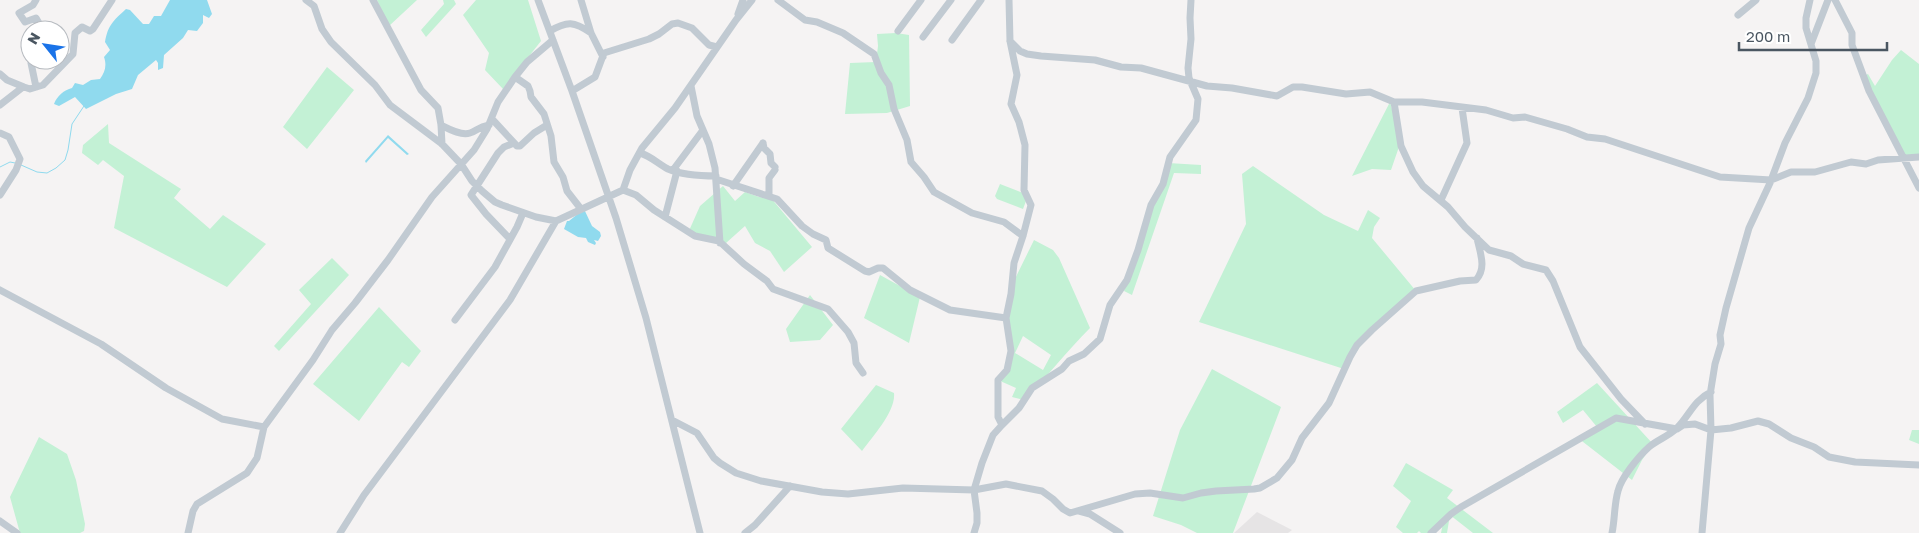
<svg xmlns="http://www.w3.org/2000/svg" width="1919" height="533" viewBox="0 0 1919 533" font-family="'Golos Text',sans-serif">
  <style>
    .education { fill: #e6e4e5 }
    .green { fill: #c3f1d5; fill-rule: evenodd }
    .water { fill: #90daee }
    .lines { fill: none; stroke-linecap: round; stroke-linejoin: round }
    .stream { stroke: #90daee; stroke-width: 1 }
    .minor { stroke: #c1cad2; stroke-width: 7 }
  </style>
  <rect width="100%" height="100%" fill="#f5f3f3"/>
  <path class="education" d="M1257,512l35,18 -4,3h-54z"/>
  <path class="green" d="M377,0h40l-28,26z
    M443,0h11l2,4 -30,33 -5,-7 23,-26z
    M476,0h52l13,41 -38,48 -18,-19 4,-17 -26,-38z
    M896,33l13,2 1,71 -23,7 -42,1 5,-51 26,-1 2,-16 -1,-12z
    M1901,50l18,14v93l-16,1 -40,-82 5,-2 7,12 17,-26z
    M327,67l27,23 -47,59 -24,-22z
    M1390,102l11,39 -10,29 -19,-1 -20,7z
    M108,124l1,19 72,46 -7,9 36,31 13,-14 43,29 -39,43 -113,-59 10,-52 -21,-16 -5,5 -16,-12 1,-8z
    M1168,163l33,2v9l-27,-1 -42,122 -8,-4 3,-11z
    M1253,166l71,49 34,16 10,-21 12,8 -6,9 -2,11 44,53 -44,39 -28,39 -145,-47 47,-98 -4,-50z
    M1000,184l23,9 3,8 -3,8 -26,-10 -2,-3z
    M723,186l12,15 10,-9 14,5 12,1 41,49 -28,25 -14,-21 -15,-8 -10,-17 -19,17 -38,-10 12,-27z
    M1034,240l19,10 6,8 31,70c-23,23 -43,49 -66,72l-12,-3 4,-9 -18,-8 9,-10 4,-19 -5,-31 6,-35zM1023,336l28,19 -8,15 -28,-17z
    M332,258l17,17 -70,76 -5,-5 37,-42 -12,-14z
    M880,275l40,22 -11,46 -45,-25z
    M810,295l23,30 -13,15 -30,2 -4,-13z
    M379,307l42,44 -12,16 -7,-5 -43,59 -46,-37z
    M1212,369l69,38 -48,126h-36l-16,-8 -28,-9 27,-86z
    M1597,383l56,61 -11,16 -10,20 -54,-42 19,-11 -14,-17 -20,13 -6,-11z
    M876,385l18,8c2,18 -21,43 -32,58l-21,-22z
    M1912,430h7v14l-10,-4z
    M39,437l28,17 9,26 9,44 -1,7 -4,2h-60l-10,-36z
    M1406,463l47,27 -6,8 46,35h-20l-23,-18 -3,18h-6l2,-10 -12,10h-10l-2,-2 -2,2h-14l-7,-6 15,-26 -18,-15z"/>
  <path class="water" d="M170,0h37l5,14 -3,4 -6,-3v8l-6,8 -9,-1 -5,8 -19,17 -1,13 -5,2v-7l-2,-3 -18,15 -6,14 -16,5 -30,15 -11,-12 -16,9 -5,-2c3,-8 10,-14 18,-16l3,-5 8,2 8,-5 9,-1c5,-7 7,-13 4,-22l6,-7 -5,-8c3,-17 8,-21 21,-33l4,1 13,14h6l5,-8h7z
    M388,135l21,19 -2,1 -19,-17 -22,25 -1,-2z
    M584,209l8,17 8,6 1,4 -3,5 -4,-1 2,3 -1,2 -7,-3 -2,-4 -8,-1 -14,-8 3,-8h2z"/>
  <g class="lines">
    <path class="stream" d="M21,165l16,7 10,1 9,-5 9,-8 3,-10 4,-26 12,-18
      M0,167l10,-5 5,1"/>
    <path class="minor" d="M36,0l-3,5 -14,8 6,9 11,-4 7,12
      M306,0l8,6 8,23 9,13 44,43 15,20 52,39 19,20 11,17 10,10 13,11 7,3 34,12 20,4
      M373,0l48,90 17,18 3,17 1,19
      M538,0l34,91 44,127 30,100 54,215
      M581,0l10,33 12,24
      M778,0l27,20 12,2 26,11 31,21 7,19 8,12 5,24 13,31 4,22 13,15 10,15 38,21 32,9 19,14
      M1835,0l17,33v12l17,46 50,97
      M738,14l5,-14
      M1738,15l18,-15
      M550,31c17,-10 24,-10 41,2
      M898,31l23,-31
      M923,37l28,-37
      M952,40l29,-40
      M1010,41l10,10 7,3 14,2 54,4 26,7 20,1 66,18 25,2 45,8 16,-9h9l44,7 24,-2 24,10h28l64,8 27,8 12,-1 42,12 20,8 18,2 115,38 51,3 20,-8h24l36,-10 15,2 12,-4 41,-3
      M1811,44l17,-44
      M34,60l-3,3 5,24
      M0,74l7,6 17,7 6,2 13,-4 30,-31 2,-21 7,-6 8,4 3,-2 19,-29
      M515,77l13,9 2,5 1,6 13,17 7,22 3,26 9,15 4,14 14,18
      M691,86l6,30 12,28 6,24 5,75
      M572,91l23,-14 9,-24 45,-14 10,-5 13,-10 6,-1 14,5 17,17 8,2
      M1394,102l7,44 12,26 10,14 25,21 17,20 24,23 22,6 12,8 23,6 7,11 27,66 41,52 24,25
      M0,105l23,-18
      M492,119l25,27h3l14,-13 13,-8
      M441,125c8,4 20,11 29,8 7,-2 8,-6 19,-8
      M0,133l9,4 11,22 -4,11 -16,25
      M763,143l1,5 6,6 1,9 4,4
      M640,153c11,3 18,11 28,16 14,6 33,7 48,7
      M673,170l30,-40
      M716,179l61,20 25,27 11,8 13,6 2,8 37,23 4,1 9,-4h5l27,22 40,20 56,8
      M733,186l30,-43
      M623,190l13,5 18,15 41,26 24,5 25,23 23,17 6,8 55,20 20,23 6,11 2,20 7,10
      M769,196v-18l6,-8
      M1441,200l26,-57 -5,-35
      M665,217l12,-46
      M510,239l-24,-25 -15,-19 27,-42 6,-6 10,-4
      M0,290l101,54 65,44 56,31 42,8
      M455,320l40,-53 22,-40 6,-14
      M672,420l25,13 17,25 6,5 16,10 25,8 61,11 26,2 55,-6 71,2 32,-6 36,7 11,8 10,10 7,4 65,-19 15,-1 33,5 18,-5 15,-2 38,-2 6,-1 17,-10 15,-18 10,-22 27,-35 21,-46 7,-12 15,-15 44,-39 44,-10 16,-1c11,-12 4,-27 1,-42
      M1002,425l17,-17 13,-20 30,-19 7,-8 15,-7 16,-15 10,-34 17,-25 11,-30 13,-45 12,-21 7,-27 26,-37 2,-21 -9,-21 -1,-10 3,-29 -1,-21 1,-18
      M1079,511l11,3 30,19
      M0,521l17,12
      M188,533l5,-22 4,-7 50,-31 10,-15 7,-31 49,-67 19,-30 23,-27 33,-43 44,-63 42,-47 13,-21 11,-27 17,-25 12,-15 26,-22
      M340,533l24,-38 146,-195 46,-79 67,-31 7,-20 12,-22 33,-40 61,-88 16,-20
      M745,533l10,-8 35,-39
      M974,533l3,-10v-10l-3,-23 8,-27 11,-28 9,-10 -4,-8v-37l9,-10 4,-19 -5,-33 5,-24 3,-31 9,-27 8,-31 -7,-15 1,-45 -6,-23 -8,-18 6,-29 -7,-34 -1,-41
      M1431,533l20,-19 10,-7 155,-89 61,11 6,-4 12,-1 16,6 20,-2 27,-7 11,3 22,14 23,9 15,10 26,5 64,3
      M1612,533c3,-14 2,-28 6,-42 3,-13 20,-34 31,-44 8,-7 20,-11 28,-19 13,-13 16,-27 34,-36
      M1702,533l9,-103 -1,-35 5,-31 6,-20 -1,-9 6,-27 23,-80 21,-45 15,-40 23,-45 8,-25v-12l-10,-33v-10l4,-18"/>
  </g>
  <g transform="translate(45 45) rotate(300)"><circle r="24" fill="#ffffff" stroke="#b7bbc0"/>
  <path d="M0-4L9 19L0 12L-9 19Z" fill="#1a73e8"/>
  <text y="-8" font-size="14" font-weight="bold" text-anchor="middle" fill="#4a5661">N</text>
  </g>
  <path d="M1739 42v8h148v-8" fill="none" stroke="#4a5661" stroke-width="2.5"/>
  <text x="1746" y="42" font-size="15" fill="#4a5661" stroke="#ffffff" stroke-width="4" paint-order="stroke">200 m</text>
</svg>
